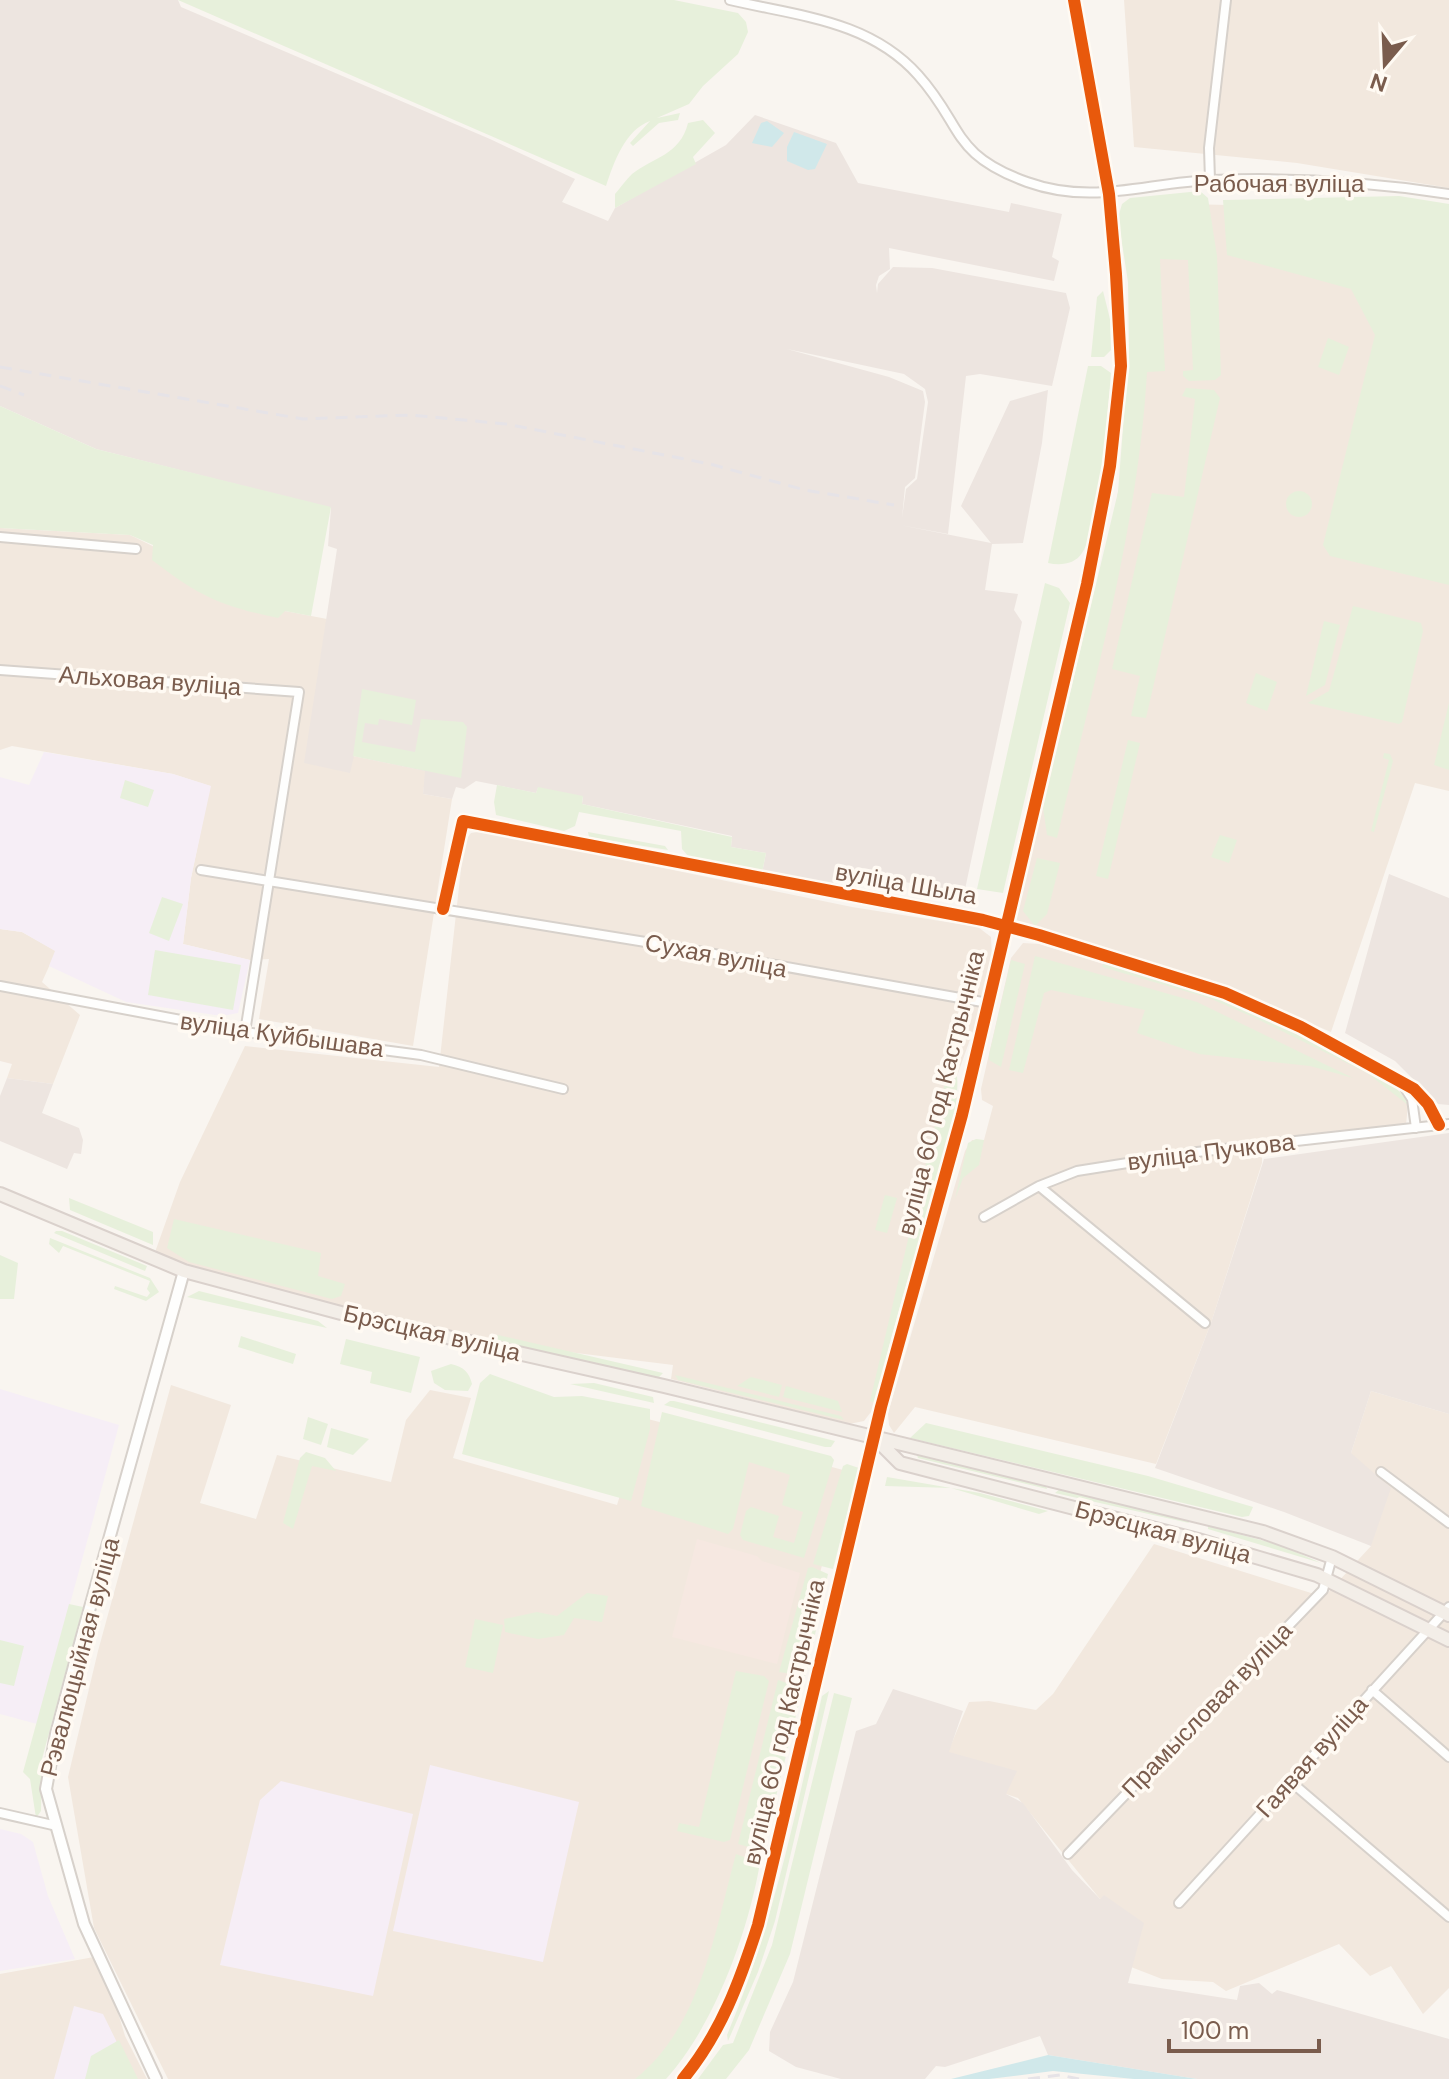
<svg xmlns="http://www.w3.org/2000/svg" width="1449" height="2079" viewBox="0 0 1449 2079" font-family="'DM Sans',sans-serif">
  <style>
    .residential { fill: #f2e8de }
    .commercial { fill: #f6e8e1 }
    .industrial { fill: #ede5e0; fill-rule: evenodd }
    .education { fill: #f6eef6 }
    .green { fill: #e7f0db }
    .water { fill: #d0e8ea }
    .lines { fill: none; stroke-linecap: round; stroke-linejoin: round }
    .minor-casing { stroke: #d7d1cb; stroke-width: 12 }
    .tertiary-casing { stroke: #d7d1cb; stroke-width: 14 }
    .primary-casing { stroke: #dad1cc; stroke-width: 16 }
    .minor { stroke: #fefefd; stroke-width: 8 }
    .tertiary { stroke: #fefefd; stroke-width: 10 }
    .primary { stroke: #f3eee8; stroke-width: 12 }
    .rail { stroke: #e6e3e7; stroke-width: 3; stroke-dasharray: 12 8; stroke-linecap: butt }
    .cycleway-casing { stroke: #fffaf3; stroke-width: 17 }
    .cycleway { stroke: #e8590c; stroke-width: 12 }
    .labels { text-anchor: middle; stroke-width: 7; stroke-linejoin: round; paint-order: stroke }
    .street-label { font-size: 24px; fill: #7a5c4d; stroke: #fffaf3 }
  </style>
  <rect width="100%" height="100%" fill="#f9f5f0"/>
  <path class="residential" d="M1124,0h325v188l-152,-25 -163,-16z
    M1185,204l264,6v581l-34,-8 -84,249 -104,-44 -219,-63 97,-359 32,-183 -1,-173z
    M0,528l130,7 155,76 42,8 -10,66 36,71 73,15 -3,23 29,5 -39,247 -154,-27 10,-60 -19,1 -67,-16 8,-66 19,-92 -37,-12 -161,-28 -12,4z
    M484,831l368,76 126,20 13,10 1,20 -14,60 -21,59 -1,27 -40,151 -23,71 -19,83 -10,13 -15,3 -178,-45 2,-14 -194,-24 -291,-73 -34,-13 26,-73 65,-136 194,21 25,-225 7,-9z
    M0,929l22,3 34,19 -14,31 38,33 -27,69 -46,-6 5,-14 -12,-3z
    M1023,943l16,1 64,20 29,4 90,29 150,75 27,20 9,13 -2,20 -6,2 -138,11v25l-51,160 -55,141 -241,-57 -21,26 -5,-8 -1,-12 77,-262 7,-11h12l9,-34 -11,-6 -1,-11 30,-131z
    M171,1385l60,20 -31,98 56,16 21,-64 114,27 15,-62 24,-30 41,8 -18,60 164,47 27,-87 203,53 -128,483 -55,125h-496l-74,-151 -26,-151 30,-126z
    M1371,1391l78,23v574l-26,26 -32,-48 -21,10 -31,-32 -113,47 -13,-9 -51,-3 -31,-12 3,-16 -24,-50 -5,-5 -5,3 -82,-101 -12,-4 -58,-42 21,-50 20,-1 47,9 17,-16 101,-150 170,53 47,-51 -20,-93z
    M94,1957l20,42 11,37 22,43h-147v-105z"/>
  <path class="commercial" d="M697,1539l60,17 5,5 38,12 -23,91 -105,-27z"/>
  <path class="industrial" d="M0,0h178l3,7 309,132 85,40 -13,23 46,19 7,-13 111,-63 29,-30 81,28 22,40 151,29 2,-9 51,11 -10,43 7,4 -5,20 -165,-33 1,21 -11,7 -3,9 1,8 1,-9 15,-17 39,1 134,25 4,15 -18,78 -72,-12 -14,2 -18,158 -48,-9 91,18 -30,-37 49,-105 38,-11 -6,53 -19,100 -31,1 -7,46 33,4 -4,16 8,12 -58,272 -118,-24 -5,20 -79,-17 4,-20 -35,-6 1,-11 -150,-32 1,-7 -45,-9 -2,5 -60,-12 -12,8 -8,-2 -4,12 -29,-5 2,-23 -71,-15 -4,17 -46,-10 33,-214 -9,-3 3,-38 -235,-59 -96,-43zM787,349l117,25 21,15 3,13 -11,77 -11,10 -4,29 3,-31 10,-9 10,-76 -2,-11 -34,-14z
    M1389,874l60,24v207l-11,-1 -43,-43 -50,-28z
    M7,1078l46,6 -11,29 37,15 4,12 -2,14 -7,-1 -7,16 -67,-28v-45z
    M1449,1133v281l-78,-23 -20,62 40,35 -20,58 -87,-34 -129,-44 56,-145 53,-164z
    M893,1689l70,22 -14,41 68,19 -11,23 17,9 49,67 28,29 4,-4 40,28 -16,60 109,17 3,-14 19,-3 13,11 5,-4 172,49v40h-252l-149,-24 -8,-19 -95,31 -9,-1 -11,13h-84l-45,-12 -27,-16 1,-19 23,-50 63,-251 20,-7z"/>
  <path class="education" d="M44,752l129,22 38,12 -20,92 -8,66 67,16 -12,53 -16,3 -96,-14 -77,-36 6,-15 -33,-19 -22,-3v-152l29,8z
    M0,1389l119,36 -82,299 -37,-10z
    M430,1765l149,37 -36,160 -150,-31z
    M281,1781l132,33 -40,182 -153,-31 40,-165z
    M0,1829l21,5 12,8 15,54 27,63 -75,12z
    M74,2006l29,8 32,65h-81z"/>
  <path class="green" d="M178,0h496l64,13 8,9 2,10 -10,22 -35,32 -14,18 -32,14 23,-5 -2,7 -19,3 -26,23 -3,-3 20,-22c-25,9 -36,41 -44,65z
    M703,120l12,13 -22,24 3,7 -81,44v-14c5,-6 11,-14 17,-20 22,-17 48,-19 56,-51z
    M1200,191l8,7 9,58 4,119 -6,5 -26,1 -6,-5v-5l10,-1 -5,-110 -28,-1 5,112 -18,1c-9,158 -54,312 -90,466l-10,-3 -4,-28 75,-315 11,-142 -1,-68 -10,-64 4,-14 8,-6z
    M1399,196l50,8v381l-119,-29 -7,-11 52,-210 -24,-46 -124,-34 -4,-55z
    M1103,291l7,28 1,31 -7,7h-13l6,-60z
    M1328,338l21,9 -10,28 -21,-8z
    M1088,366h13l10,7c-3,35 -11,155 -29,180 -7,11 -21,13 -34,10z
    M1186,388l28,2 6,8 -74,320 -15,-2 9,-40 -28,-7 40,-176 32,4 11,-98 -13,-3z
    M0,406l96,43 235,58 -20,109 -26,-5 -7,7c-58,-12 -79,-22 -126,-58l1,-15 -23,-10 -130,-7z
    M1286 504a13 13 0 1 1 26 0a13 13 0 1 1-26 0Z
    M1045,583l14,5 11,15 -67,290 -26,-4z
    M1353,606l68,17 2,8 -21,91 -3,2 -91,-21 21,-12z
    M1324,621l16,4 -15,60 -19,11z
    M1256,673l21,9 -10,29 -21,-8z
    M362,689l54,11 -4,25 -33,-6 -1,6 -13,-2 -3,19 53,10 6,-33 42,3 4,5 -6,51 -108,-22z
    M1449,703v67l-15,-5z
    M1128,740l12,3 -32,136 -12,-3z
    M1384,753l6,1 3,7 -19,71 -3,-1 18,-71 -6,-2z
    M125,780l29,10 -6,17 -28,-9z
    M497,785l39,8 2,-6 45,9 -1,8 150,33 -1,10 35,6 -4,20 -73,-16 -7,-8 -1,-18 -102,-19 -4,14 -11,5 -68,-16 -2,-13z
    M588,832l77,14 3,4 -79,-13z
    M1220,835l17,5 -8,23 -18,-6z
    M1037,858l23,5 -13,51 -12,12 -12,-15z
    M162,897l21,7 -14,37 -20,-8z
    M155,950l86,15 -8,45 -85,-15z
    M1035,956l162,46 156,76 -43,-12 -111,-12 -62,-21 8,-23 -94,-20 -7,3 -21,80 -14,-3z
    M1011,960l14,4 -24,103 -12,-7v-5z
    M1103,964c85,8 161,53 235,92 23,12 60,23 70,49l-41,-32 -112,-55 -46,-20 -107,-31z
    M947,1074l10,2c3,33 -11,65 -19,96 -21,77 -45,153 -63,231l-5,-2z
    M976,1139l8,1 -5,25 -16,13 -8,21 13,-56z
    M885,1195l12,3 -10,35 -12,-3z
    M69,1198l84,34v13l-83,-35z
    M174,1219l147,34 -3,23 27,8 -4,12 -9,3 -143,-37 -22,-14z
    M56,1231h6l85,35 -2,5 -91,-38z
    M50,1238l100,40 9,14 -13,9 -32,-12 1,-3 32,11 3,-4 -3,-4 3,-8 -87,-35 -4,7 -10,-9z
    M0,1255l18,8 -4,36h-14z
    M199,1291l119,30 9,7 -140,-31z
    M498,1335l165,38 -5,5 -169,-38z
    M241,1336l55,18 -3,10 -55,-17z
    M346,1339l74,18 -9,36 -41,-10 2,-11 -32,-8z
    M451,1364c13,3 18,8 21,20l-4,7 -23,-1 -11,-7 -3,-12z
    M490,1374l64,23 28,-1 68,13v20l-19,72 -169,-47 18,-71z
    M675,1375l166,41 3,4 -166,-40z
    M751,1377l31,8 -3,12 -42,-11z
    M594,1383l59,14 1,6 -84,-19z
    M786,1386l52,15 4,11 -59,-15z
    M670,1401h4l161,40 -4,6h-6l-161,-42z
    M662,1412l169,44 3,4 -30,98 -61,-18 -3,-5 6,-24 5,-4 28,9 -6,21 21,6 9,-31 -21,-7 8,-30 -41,-13 -16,67 -5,5 -87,-28z
    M308,1417l20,7 -7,21 -18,-6z
    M926,1423l222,53 105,31 -4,9 -7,1 -332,-79z
    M331,1428l38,11 -16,16 -26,-8z
    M306,1452l19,6 11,13 -24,-5 -19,63 -10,-6 17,-65z
    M916,1453l130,33 1,3 -129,-31z
    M847,1464l12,4 -26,101 -20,-5 30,-98z
    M887,1477l93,16 68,18 -9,3 -88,-26 -66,-2z
    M1060,1489l128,32 1,2 -134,-30z
    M1208,1526l72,19 41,18 -113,-34z
    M812,1567l16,7 -21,98 -2,4 -26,-4 29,-104z
    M587,1593l21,3 -6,26 -28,-4 -10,17 -26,4 -33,-7 -1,-13 33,-7 20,4z
    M69,1604l14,3 -41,152 -1,52 -5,7 -6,-39 -7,-7z
    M475,1619l28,6 -10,48 -28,-6z
    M0,1640l24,6 -10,40 -14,-3z
    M736,1671l28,5 5,5 -39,159 -6,2 -47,-11 2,-8 20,4z
    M778,1680l20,7 3,8 -37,150 -5,5 -21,-6z
    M829,1691l-54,230 -17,51 -30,69 -1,-6c46,-109 69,-224 95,-339z
    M834,1693l18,5 -62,256 -41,96 -23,29h-28l25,-34 10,-2 39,-98z
    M736,1854l24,9c-12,70 -46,163 -94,216h-31c66,-52 80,-149 101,-225z
    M119,2040l19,39h-53l6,-23z"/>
  <path class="water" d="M767,121l17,12 -12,14 -20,-4 9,-20z
    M794,132l33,12 -12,25 -7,1 -21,-9v-14z
    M1048,2055l149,24h-63l-81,-8 -64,8h-38z"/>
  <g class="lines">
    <g class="minor-casing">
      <path id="minor" d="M730,0c67,16 139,20 188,75 46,51 32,79 109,107 67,24 120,0 186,-2 78,-3 159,2 236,14
        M1210,180l-1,-32 17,-148
        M0,537l136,12
        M0,670l299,22 -54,340
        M201,870l463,75 324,58
        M443,909l20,-88 520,99 56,15 186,58 76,34 113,62 14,15 11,21
        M0,986l245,46 176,23 142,34
        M1403,1085l9,14 4,29
        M1039,1186l166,137
        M984,1217l55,-31 38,-15 120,-19 252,-28
        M1381,1472l68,51
        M1372,1690l77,67
        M1290,1781l159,136
        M0,1813l57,13
        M1068,1854l255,-264 9,-33
        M1179,1903l270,-296"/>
    </g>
    <g class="tertiary-casing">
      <path id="tertiary" d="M156,2079l-72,-155 -38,-135 10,-55 26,-98 102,-365
        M683,2079c38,-46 57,-98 75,-154l123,-518 81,-292 125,-531 23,-118 11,-100 -5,-92 -7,-80 -35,-194"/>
    </g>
    <g class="primary-casing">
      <path id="primary" d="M0,1194l184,77 157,42 323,73 599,146 69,25 117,58
        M875,1438l25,25 298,77 119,35 132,65"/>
    </g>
    <use href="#minor" class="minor"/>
    <use href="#tertiary" class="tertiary"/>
    <use href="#primary" class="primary"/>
    <path class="rail" d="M0,367l303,52 108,-4 95,9 204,40 95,26 89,15
      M0,386l24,9
      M1028,2079l32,-4 19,4"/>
    <g class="cycleway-casing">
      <path id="cycleway" d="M443,909l20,-88 520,99 56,15 186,58 76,34 113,62 14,15 11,21
        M683,2079c38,-46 57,-98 75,-154l123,-518 81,-292 125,-531 23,-118 11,-100 -5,-92 -7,-80 -35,-194"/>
    </g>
    <use href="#cycleway" class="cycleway"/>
  </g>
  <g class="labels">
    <g class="street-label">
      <text x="1279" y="192">Рабочая вуліца</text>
      <text transform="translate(150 681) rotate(4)" y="8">Альховая вуліца</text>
      <text transform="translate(906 884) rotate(10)" y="8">вуліца Шыла</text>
      <text transform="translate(716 956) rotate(11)" y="8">Сухая вуліца</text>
      <text transform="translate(282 1035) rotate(8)" y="8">вуліца Куйбышава</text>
      <text transform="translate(941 1093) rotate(-76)" y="8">вуліца 60 год Кастрычніка</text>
      <text transform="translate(1211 1152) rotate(-7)" y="8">вуліца Пучкова</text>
      <text transform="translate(432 1333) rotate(13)" y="8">Брэсцкая вуліца</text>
      <text transform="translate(1163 1532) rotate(15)" y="8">Брэсцкая вуліца</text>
      <text transform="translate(80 1657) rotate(-75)" y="8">Рэвалюцыйная вуліца</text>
      <text transform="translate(1207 1710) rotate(-46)" y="8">Прамысловая вуліца</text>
      <text transform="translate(784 1722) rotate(-77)" y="8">вуліца 60 год Кастрычніка</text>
      <text transform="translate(1312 1757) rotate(-48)" y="8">Гаявая вуліца</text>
    </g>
  </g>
  <g transform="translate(1385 64) rotate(199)" stroke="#fffaf3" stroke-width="6" paint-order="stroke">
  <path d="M0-6L14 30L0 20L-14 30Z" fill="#7a5c4d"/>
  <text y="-12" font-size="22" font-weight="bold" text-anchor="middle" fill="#7a5c4d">N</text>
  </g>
  <path d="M1169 2039v12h150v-12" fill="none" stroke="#7a5c4d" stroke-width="4"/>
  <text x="1181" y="2039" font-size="24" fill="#7a5c4d" stroke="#fffaf3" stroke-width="6" paint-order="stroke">100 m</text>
</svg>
